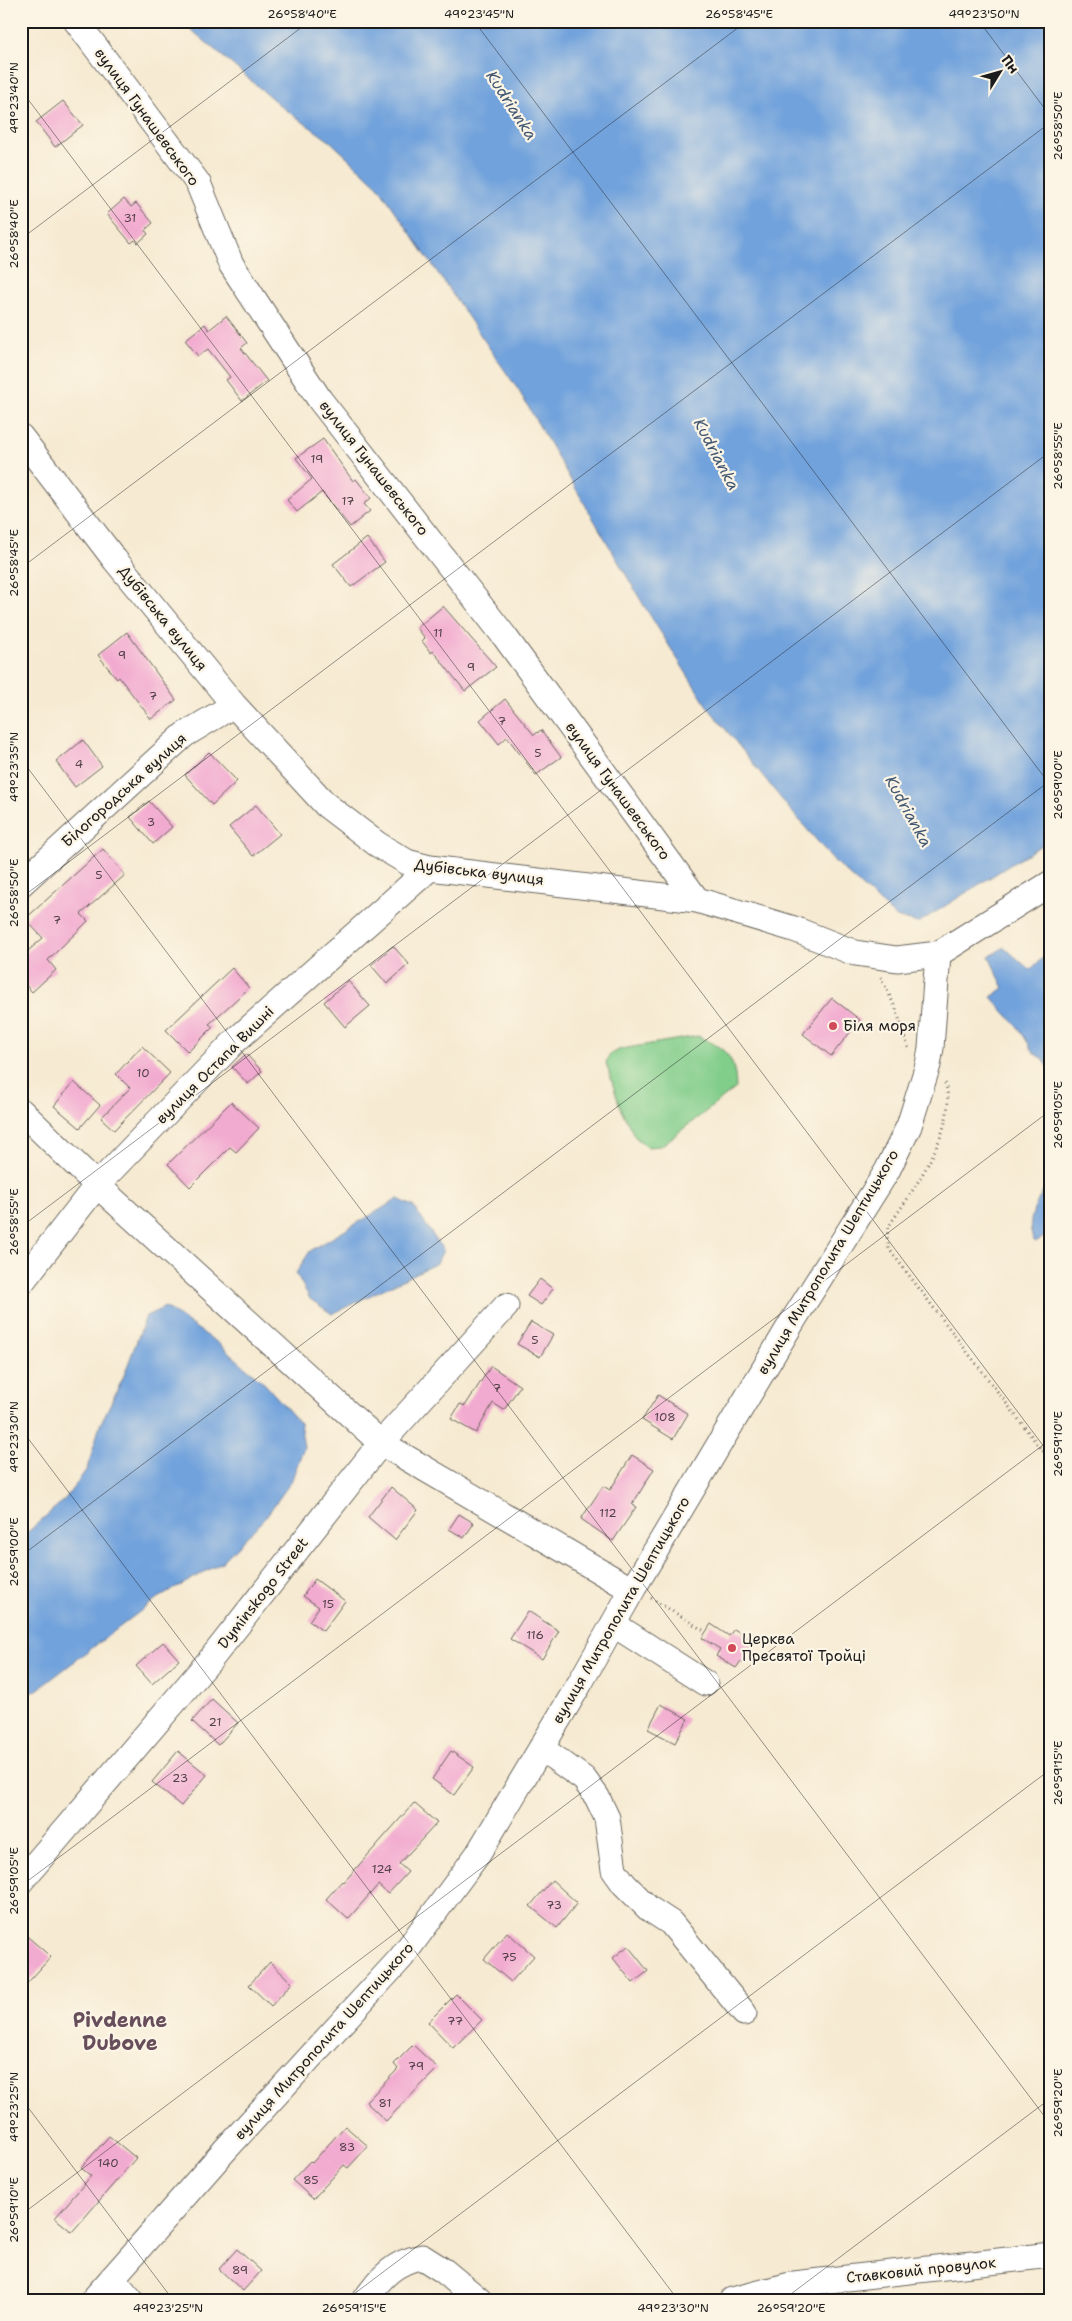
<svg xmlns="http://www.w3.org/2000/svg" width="1072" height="2321" viewBox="0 0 1072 2321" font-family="'Shantell Sans',sans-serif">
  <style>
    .green { fill: #81cd8a; stroke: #4e7453 }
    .water { fill: #71a2dc; stroke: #465f7c }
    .building { fill: #f2abd0 }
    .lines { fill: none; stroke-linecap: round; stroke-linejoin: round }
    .minor-casing { stroke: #68645c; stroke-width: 27 }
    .path { stroke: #68645c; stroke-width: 3; stroke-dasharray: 1 4; stroke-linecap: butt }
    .minor { stroke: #fff; stroke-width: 25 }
    .ticks { fill: none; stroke: #1c1c1c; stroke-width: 1; stroke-opacity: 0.45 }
    .poi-dot { fill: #d1495b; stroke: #fcf5e5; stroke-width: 2 }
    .labels { text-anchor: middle; stroke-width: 4.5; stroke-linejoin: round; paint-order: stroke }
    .number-label { font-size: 12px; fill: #524049 }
    .street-label { font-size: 15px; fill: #1c1c1c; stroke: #fcf5e5 }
    .poi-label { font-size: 15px; fill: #1c1c1c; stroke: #fcf5e5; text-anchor: start }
    .water-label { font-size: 16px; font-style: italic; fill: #425872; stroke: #fcf5e5 }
    .district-label { font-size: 20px; font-weight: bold; fill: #674e5b; stroke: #fcf5e5 }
    .neatline { fill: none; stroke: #1c1c1c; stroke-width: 2 }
    .ticks-label { font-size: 12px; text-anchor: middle; fill: #1c1c1c }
  </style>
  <rect width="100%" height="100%" fill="#fcf5e5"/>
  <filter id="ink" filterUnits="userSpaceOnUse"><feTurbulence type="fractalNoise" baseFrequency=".02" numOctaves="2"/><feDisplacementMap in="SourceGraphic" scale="10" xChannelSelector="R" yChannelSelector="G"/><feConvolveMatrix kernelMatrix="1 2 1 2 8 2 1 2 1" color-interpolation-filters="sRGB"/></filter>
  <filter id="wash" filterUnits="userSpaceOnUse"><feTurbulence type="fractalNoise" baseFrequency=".0096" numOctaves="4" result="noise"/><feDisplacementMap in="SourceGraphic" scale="20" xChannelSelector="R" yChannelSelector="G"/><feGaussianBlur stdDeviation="1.12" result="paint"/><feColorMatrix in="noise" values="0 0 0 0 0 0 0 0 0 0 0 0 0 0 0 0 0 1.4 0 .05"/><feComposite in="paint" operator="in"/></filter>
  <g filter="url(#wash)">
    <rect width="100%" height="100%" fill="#f6ead2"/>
    <path class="green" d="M698,1036c28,13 37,19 38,52l-75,58 -14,1 -12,-10 -14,-27 -15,-47 3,-8 12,-6z"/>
    <path class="water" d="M181,21h870v818l-133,84 -22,-6 -59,-53 -50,-58 -80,-100 -64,-102 -124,-213 -141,-205 -47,-44 -49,-35z
      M1004,947l26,23 15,-14 6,8v107l-8,-12 -8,-5 -17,-27 -27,-30 13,-9 -15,-31z
      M1051,1174v59l-16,9c-14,-22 8,-47 16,-68z
      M398,1199l15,7 30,44 -6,13 -105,51 -22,-15 -14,-26 14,-22z
      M165,1307l53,36 46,40 36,40 4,24 -13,35 -27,37 -42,43 -67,38 -118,90 -16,4v-156l44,-39 22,-30 13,-44 23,-47 23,-62z"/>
    <g id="blocks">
      <path class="building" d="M63,101l20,24 -28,22 -19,-25z
        M124,199l7,8 5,-4 17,20 -8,7 3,4 -10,9 -3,-3 -4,3 -24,-29z
        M226,316l21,27 -6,5 26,33 -25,20 -16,-21 4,-3 -22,-28 -10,7 -13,-16 20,-16 4,6z
        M323,439l30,42 3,-2 15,19 -7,6 6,7 -20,16 -28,-35 -25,20 -10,-12 25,-21 -16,-21z
        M367,538l18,24 -34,25 -18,-23z
        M443,606l53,61 -31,24 -32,-40 -2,2 -9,-12 3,-3 -8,-10z
        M127,632l49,68 -25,19 -32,-42 -2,2 -19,-24z
        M505,699l29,36 7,-5 20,27 -25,18 -29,-38 -8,7 -19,-24z
        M83,740l19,26 -27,21 -19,-25z
        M209,752l28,29 -25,24 -27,-30z
        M149,801l23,26 -19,17 -23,-27z
        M256,805l24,29 -27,22 -24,-29z
        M103,849l22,26 -44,39 7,7 -40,39 8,10 -24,22 -11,-12v-23l22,-19 -18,-19z
        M393,946l16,18 -22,20 -16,-19z
        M232,968l17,20 -40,36 4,3 -25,25 -22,-22z
        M348,981l22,25 -25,21 -21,-25z
        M832,998l28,22 -29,36 -28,-22z
        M142,1046l28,27 -56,57 -13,-12 29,-30 -14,-14z
        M246,1054l16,17 -14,13 -16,-17z
        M74,1082l26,23 -20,23 -26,-22z
        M231,1102l28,26 -23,24 -6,-5 -40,40 -22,-23z
        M540,1279l13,10 -12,16 -14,-9z
        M531,1322l22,13 -13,22 -23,-13z
        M491,1366l29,20 -16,24 -11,-7 -17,30 -25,-14 9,-15 5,2z
        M658,1395l30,19 -15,25 -31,-19z
        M632,1455l22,14 -22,36 4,2 -23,34 -32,-22 22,-33 7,4z
        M391,1487l27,23 -23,30 -27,-23z
        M459,1514l15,9 -10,15 -15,-9z
        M315,1579l30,22 -22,30 -14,-10 10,-14 -16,-11z
        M528,1611l31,20 -17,28 -32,-20z
        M711,1624l18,12 5,-7 19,12 -5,8 4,3 -8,12 -3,-3 -5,7 -20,-12 4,-7 -18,-11z
        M163,1642l16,18 -27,24 -16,-18z
        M212,1699l26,24 -20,22 -26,-24z
        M661,1704l27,15 -13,24 -27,-14z
        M178,1751l29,24 -26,31 -29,-24z
        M451,1751l23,16 -20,28 -22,-16z
        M414,1803l23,20 -38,41 9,8 -20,22 -10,-9 -30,34 -22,-20 16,-18 2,1z
        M552,1880l25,23 -20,25 -27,-22z
        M21,1931l30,26 -30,33z
        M507,1932l27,24 -23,26 -27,-23z
        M628,1946l20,25 -15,12 -20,-25z
        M270,1962l22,21 -21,23 -22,-21z
        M456,1994l26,26 -29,28 -25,-26z
        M413,2045l25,23 -52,53 -20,-19 32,-33 -4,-5z
        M345,2126l23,20 -20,22 -4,-3 -31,34 -21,-19 18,-19 2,2z
        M109,2136l27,22 -64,74 -17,-14 36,-42 -10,-8z
        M237,2249l24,22 -18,20 -24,-22z"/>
    </g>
  </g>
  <g filter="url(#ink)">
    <use href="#blocks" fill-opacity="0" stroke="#68645c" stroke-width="1"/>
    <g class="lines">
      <g class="minor-casing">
        <path id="minor" d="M76,21l122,162 33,81 89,136 185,237 192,263
          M21,437l94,123 119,145 92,100 51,39 30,18 23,6 267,32 97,29 61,24 42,6 41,-5 113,-71
          M21,884l163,-149 50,-30
          M21,1111l76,74 284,258 251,147
          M21,1283l76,-98 138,-144 195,-173
          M613,1624l92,59
          M541,1748l43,31 13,18 10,21 7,52 10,14 24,24 23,15 73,90
          M21,1881l190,-222 170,-216 125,-137
          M112,2278l19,22
          M93,2300l132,-150 176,-192 77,-104 102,-171 54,-96 160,-268 93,-148 22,-45 19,-61 3,-17 7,-94
          M365,2300c15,-22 30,-39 57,-43l22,14 35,29
          M732,2300l62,-16 257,-29"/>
      </g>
      <path class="path" d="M881,977l15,32 13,41
        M945,1083c15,44 -33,108 -56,143l-2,10 2,13 162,213
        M651,1598l55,34"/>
      <use href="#minor" class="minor"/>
    </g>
  </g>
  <path class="ticks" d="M474,21l577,765M979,21l72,96M21,90l1030,1366M21,239l289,-218M21,568l726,-547M21,759l1030,1366M21,898l1030,-776M21,1227l1030,-776M21,1429l657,871M21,1556l1030,-776M21,1886l1030,-776M21,2098l152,202M21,2215l1030,-776M346,2300l705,-531M783,2300l268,-202"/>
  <g class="poi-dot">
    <circle cx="833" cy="1026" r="5"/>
    <circle cx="732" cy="1648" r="5"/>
  </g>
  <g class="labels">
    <g class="number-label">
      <text x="130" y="222">31</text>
      <text x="317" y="463">19</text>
      <text x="348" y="505">17</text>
      <text x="438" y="637">11</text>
      <text x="122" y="659">9</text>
      <text x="471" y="671">9</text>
      <text x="153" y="700">7</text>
      <text x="502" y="725">7</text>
      <text x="538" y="757">5</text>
      <text x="79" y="768">4</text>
      <text x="151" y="826">3</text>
      <text x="99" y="879">5</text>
      <text x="57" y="924">7</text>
      <text x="143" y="1077">10</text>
      <text x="535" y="1344">5</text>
      <text x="497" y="1392">7</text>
      <text x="665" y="1421">108</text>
      <text x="608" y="1517">112</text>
      <text x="328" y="1608">15</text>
      <text x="535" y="1639">116</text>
      <text x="215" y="1726">21</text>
      <text x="180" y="1782">23</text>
      <text x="382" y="1873">124</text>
      <text x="554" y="1909">73</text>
      <text x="509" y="1961">75</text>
      <text x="455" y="2025">77</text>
      <text x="416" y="2070">79</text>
      <text x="385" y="2107">81</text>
      <text x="347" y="2151">83</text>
      <text x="108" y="2167">140</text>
      <text x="311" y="2184">85</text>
      <text x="240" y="2274">89</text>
    </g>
    <g class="street-label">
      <text transform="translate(147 117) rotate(54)" y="5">вулиця Гунашевського</text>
      <text transform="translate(374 468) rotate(52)" y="5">вулиця Гунашевського</text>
      <text transform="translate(163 618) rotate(51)" y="5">Дубівська вулиця</text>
      <text transform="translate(124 790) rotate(-42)" y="5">Білогородська вулиця</text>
      <text transform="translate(618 791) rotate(54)" y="5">вулиця Гунашевського</text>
      <text transform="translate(479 872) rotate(7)" y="5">Дубівська вулиця</text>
      <text transform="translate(215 1065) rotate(-45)" y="5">вулиця Остапа Вишні</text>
      <text transform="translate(828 1262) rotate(-59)" y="5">вулиця Митрополита Шептицького</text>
      <text transform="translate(263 1593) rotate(-52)" y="5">Dyminskogo Street</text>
      <text transform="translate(621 1610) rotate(-60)" y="5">вулиця Митрополита Шептицького</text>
      <text transform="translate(324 2041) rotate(-48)" y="5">вулиця Митрополита Шептицького</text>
      <text transform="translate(921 2270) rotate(-6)" y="5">Ставковий провулок</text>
    </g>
    <g class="poi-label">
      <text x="843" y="1031">Біля моря</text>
      <text x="742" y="1644">Церква<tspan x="742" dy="17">Пресвятої Тройці</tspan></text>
    </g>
    <g class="water-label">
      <text transform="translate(512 105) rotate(57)" y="6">Kudrianka</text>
      <text transform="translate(717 454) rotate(62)" y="6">Kudrianka</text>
      <text transform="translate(909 811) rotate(61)" y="6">Kudrianka</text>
    </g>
    <g class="district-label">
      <text x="120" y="2027">Pivdenne<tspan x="120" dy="23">Dubove</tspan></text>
    </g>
  </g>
  <rect width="1072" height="2321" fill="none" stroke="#fcf5e5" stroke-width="55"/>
  <g transform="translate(1000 72) rotate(53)" stroke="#fcf5e5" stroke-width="4" paint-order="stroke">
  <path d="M0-4L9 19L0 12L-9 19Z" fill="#1c1c1c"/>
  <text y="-8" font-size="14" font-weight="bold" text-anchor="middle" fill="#1c1c1c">Пн</text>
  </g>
  <rect x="28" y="28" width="1016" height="2266" class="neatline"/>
  <g class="ticks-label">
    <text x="302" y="18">26°58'40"E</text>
    <text x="479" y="18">49°23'45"N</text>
    <text x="739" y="18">26°58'45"E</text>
    <text x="984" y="18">49°23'50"N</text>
    <text transform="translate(14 98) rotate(-90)" y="4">49°23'40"N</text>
    <text transform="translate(1058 126) rotate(-90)" y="4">26°58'50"E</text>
    <text transform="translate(14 234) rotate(-90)" y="4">26°58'40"E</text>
    <text transform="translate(1058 456) rotate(-90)" y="4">26°58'55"E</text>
    <text transform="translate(14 563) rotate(-90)" y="4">26°58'45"E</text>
    <text transform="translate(14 767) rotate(-90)" y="4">49°23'35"N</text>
    <text transform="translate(1058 785) rotate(-90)" y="4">26°59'00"E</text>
    <text transform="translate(14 893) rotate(-90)" y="4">26°58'50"E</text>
    <text transform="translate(1058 1115) rotate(-90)" y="4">26°59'05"E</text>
    <text transform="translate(14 1222) rotate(-90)" y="4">26°58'55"E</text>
    <text transform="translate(14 1437) rotate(-90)" y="4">49°23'30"N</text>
    <text transform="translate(1058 1444) rotate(-90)" y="4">26°59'10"E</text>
    <text transform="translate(14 1552) rotate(-90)" y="4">26°59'00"E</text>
    <text transform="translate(1058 1773) rotate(-90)" y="4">26°59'15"E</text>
    <text transform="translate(14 1881) rotate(-90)" y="4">26°59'05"E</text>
    <text transform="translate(1058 2103) rotate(-90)" y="4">26°59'20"E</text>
    <text transform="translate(14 2107) rotate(-90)" y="4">49°23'25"N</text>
    <text transform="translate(14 2210) rotate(-90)" y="4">26°59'10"E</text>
    <text x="168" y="2312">49°23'25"N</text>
    <text x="354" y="2312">26°59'15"E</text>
    <text x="673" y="2312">49°23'30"N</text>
    <text x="791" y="2312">26°59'20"E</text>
  </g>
</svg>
